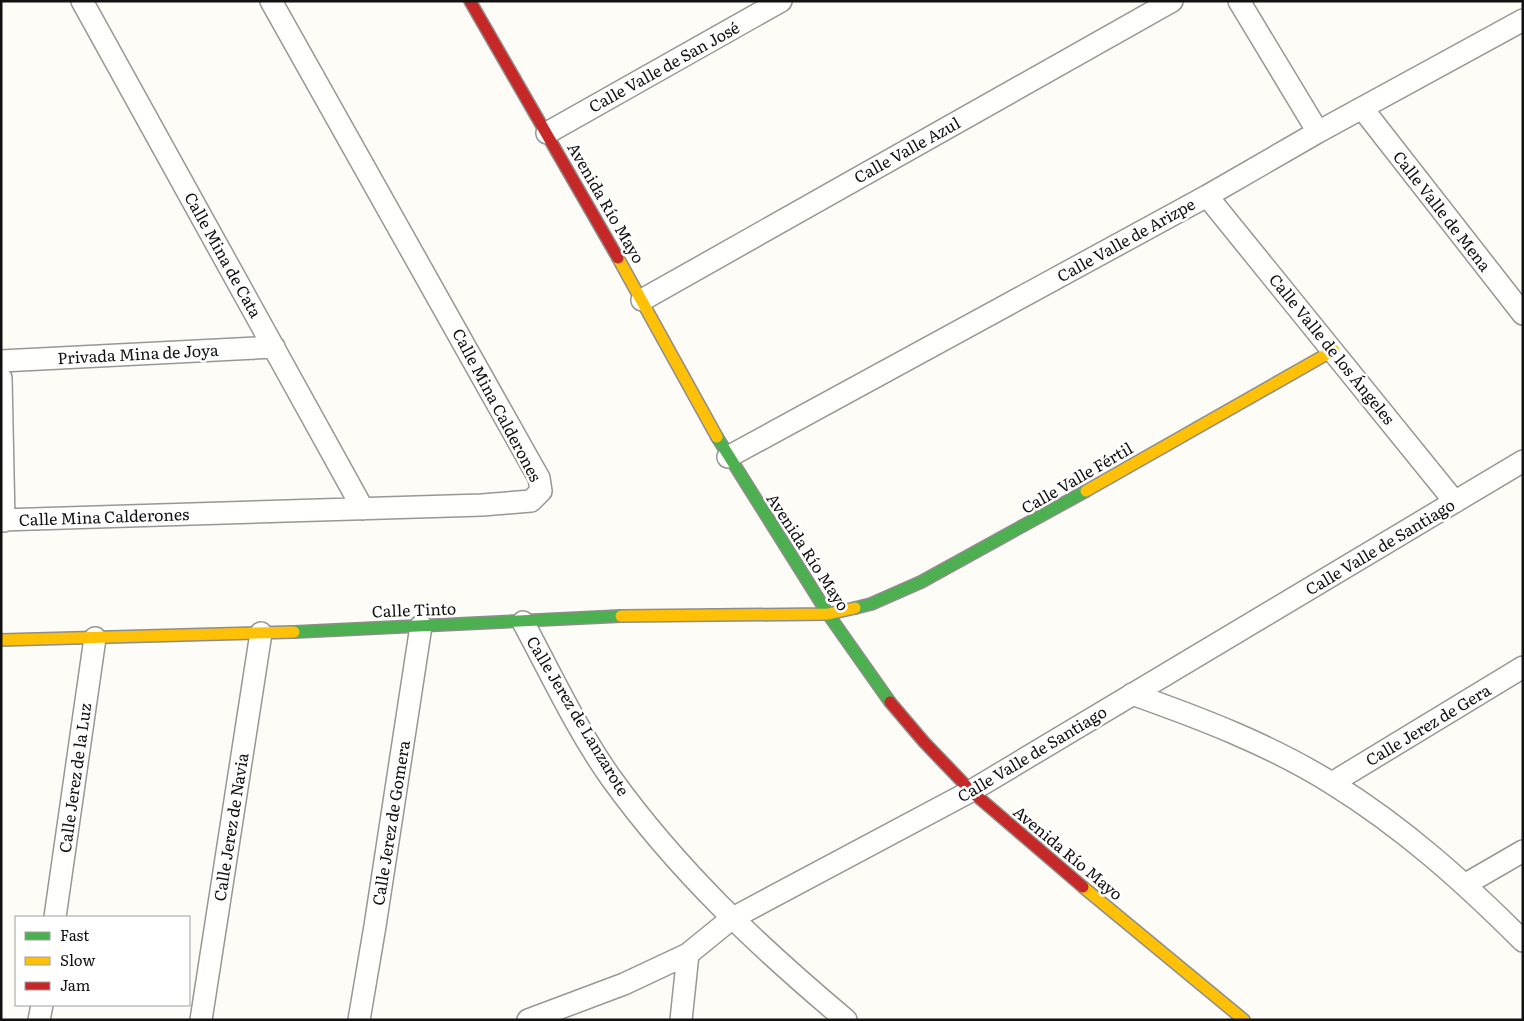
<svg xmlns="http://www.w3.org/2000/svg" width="1524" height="1021" viewBox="0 0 1524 1021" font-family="Literata,serif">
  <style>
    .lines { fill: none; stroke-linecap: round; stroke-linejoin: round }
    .street-casing { stroke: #979795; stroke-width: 24 }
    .fast-casing { stroke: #8e8d8b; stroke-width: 14 }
    .slow-casing { stroke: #8e8d8b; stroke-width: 14 }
    .jam-casing { stroke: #8e8d8b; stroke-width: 14 }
    .street { stroke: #fffffe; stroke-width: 21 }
    .fast { stroke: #4caf50; stroke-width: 11 }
    .slow { stroke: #ffc107; stroke-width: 11 }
    .jam { stroke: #c62828; stroke-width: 11 }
    .labels { text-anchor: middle; stroke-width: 5; stroke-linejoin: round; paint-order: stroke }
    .street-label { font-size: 16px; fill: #111; stroke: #fff }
  </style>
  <rect width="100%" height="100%" fill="#fdfcf7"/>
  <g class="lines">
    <g class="street-casing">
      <path id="street" d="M82,1l281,508
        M1239,1l79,131
        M1362,108l161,206
        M547,133l234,-132
        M1207,196l248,306
        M642,300l530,-299
        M1,361l273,-14
        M1,378l3,143
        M728,457l479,-261 111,-64 205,-112
        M1,520l481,-15 49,-4 10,-10 -2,-13 -8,-14 -260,-463
        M523,622c28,52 54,108 88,156 67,93 147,168 235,242
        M1132,694c68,24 139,51 201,90 71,44 131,98 190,157
        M1332,783l191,-116
        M1466,884l57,-33
        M55,917l40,-279
        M39,1020l3,-15
        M201,1020l60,-387
        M359,1020l16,-94 46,-300
        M528,1020l96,-36 64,-30 43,-35 240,-128 552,-330
        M681,1020l7,-66"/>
    </g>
    <g class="fast-casing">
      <path id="fast" d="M717,437l111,177 62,88
        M855,608l16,-4 50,-22 165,-91
        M294,632l327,-16"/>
    </g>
    <g class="slow-casing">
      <path id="slow" d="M618,258l99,179
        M1086,491l248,-141
        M621,616l207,-2 27,-6
        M1,640l293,-8
        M1083,887l161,133"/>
    </g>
    <g class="jam-casing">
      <path id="jam" d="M470,1l148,257
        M890,702l34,40 47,49 112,96"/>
    </g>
    <use href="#street" class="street"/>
    <use href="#fast" class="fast"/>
    <use href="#slow" class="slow"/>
    <use href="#jam" class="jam"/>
  </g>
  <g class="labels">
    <g class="street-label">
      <text transform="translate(664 67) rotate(-29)" y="6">Calle Valle de San José</text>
      <text transform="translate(907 150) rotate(-29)" y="6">Calle Valle Azul</text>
      <text transform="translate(606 203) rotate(60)" y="6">Avenida Río Mayo</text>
      <text transform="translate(1442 211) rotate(52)" y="6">Calle Valle de Mena</text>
      <text transform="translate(1126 240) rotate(-29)" y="6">Calle Valle de Arizpe</text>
      <text transform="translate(223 255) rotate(61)" y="6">Calle Mina de Cata</text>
      <text transform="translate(1332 349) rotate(51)" y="6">Calle Valle de los Ángeles</text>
      <text transform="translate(138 354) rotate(-3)" y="6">Privada Mina de Joya</text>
      <text transform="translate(497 405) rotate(62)" y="6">Calle Mina Calderones</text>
      <text transform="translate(1077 478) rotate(-30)" y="6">Calle Valle Fértil</text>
      <text transform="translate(104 517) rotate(-2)" y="6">Calle Mina Calderones</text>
      <text transform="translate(1380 547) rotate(-31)" y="6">Calle Valle de Santiago</text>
      <text transform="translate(808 552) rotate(57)" y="6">Avenida Río Mayo</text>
      <text transform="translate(414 610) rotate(-2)" y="6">Calle Tinto</text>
      <text transform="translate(578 716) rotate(59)" y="6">Calle Jerez de Lanzarote</text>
      <text transform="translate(1428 725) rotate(-31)" y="6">Calle Jerez de Gera</text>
      <text transform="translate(1032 754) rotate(-31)" y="6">Calle Valle de Santiago</text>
      <text transform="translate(75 778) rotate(-82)" y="6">Calle Jerez de la Luz</text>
      <text transform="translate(391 823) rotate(-81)" y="6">Calle Jerez de Gomera</text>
      <text transform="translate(231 827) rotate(-81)" y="6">Calle Jerez de Navia</text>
      <text transform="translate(1068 853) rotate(40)" y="6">Avenida Río Mayo</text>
    </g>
  </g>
  <rect width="1524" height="1021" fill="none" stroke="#111111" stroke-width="5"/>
  <rect x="15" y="916" width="175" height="90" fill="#ffffff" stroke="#a0a0a0"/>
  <rect x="25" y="932" width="25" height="8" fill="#4caf50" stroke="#a0a0a0"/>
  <text x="60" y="941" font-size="15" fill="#111111">Fast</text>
  <rect x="25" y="957" width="25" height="8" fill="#ffc107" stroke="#a0a0a0"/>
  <text x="60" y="966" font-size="15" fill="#111111">Slow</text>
  <rect x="25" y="982" width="25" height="8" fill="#c62828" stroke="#a0a0a0"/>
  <text x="60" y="991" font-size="15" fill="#111111">Jam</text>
</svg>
